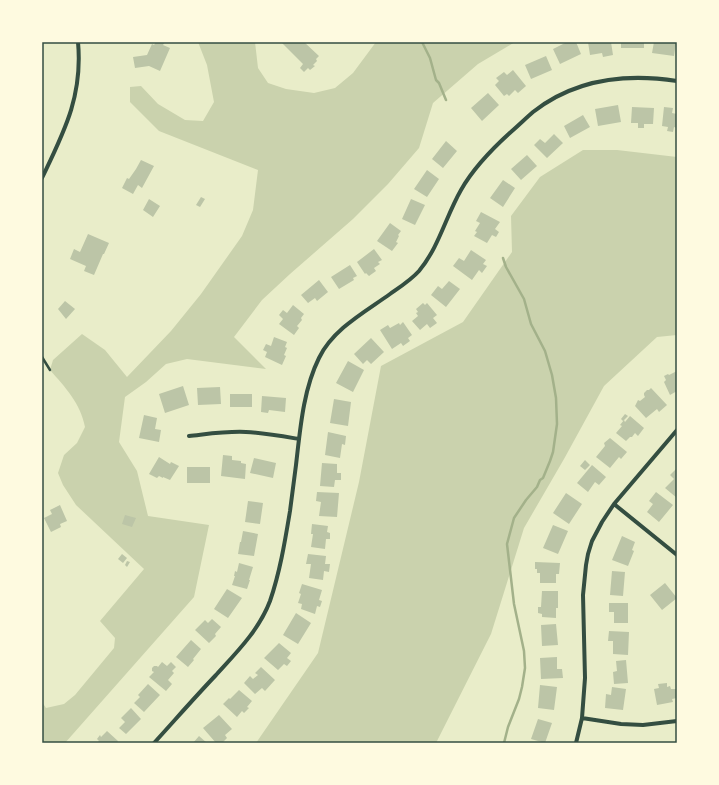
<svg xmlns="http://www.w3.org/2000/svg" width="719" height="785" viewBox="0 0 719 785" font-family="Lato,sans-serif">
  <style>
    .green { fill: #cad2ad }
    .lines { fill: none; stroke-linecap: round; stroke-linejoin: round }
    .stream { stroke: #a3b18a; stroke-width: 2.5 }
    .building { fill: #bcc5a7 }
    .service { stroke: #344e41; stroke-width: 2.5 }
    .minor { stroke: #344e41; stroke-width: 4 }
    .neatline { fill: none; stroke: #344e41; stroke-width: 1.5 }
  </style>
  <rect width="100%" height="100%" fill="#e9edc9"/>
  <path class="green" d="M198,42h57l3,26 10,15 18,6 28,4 21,-5 18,-15 23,-31h139l-37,22 -45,39 -14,45 -31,36 -35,35 -63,55 -28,26 -28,37 32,32 -79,-10 -21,5 -20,18 -21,15 -6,45 18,29 11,45 61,9 -15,72 -129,146h-23v-41l4,6 18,-4 11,-9 39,-47 1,-10 -15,-17 44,-52 -68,-64 -13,-20 -5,-12 6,-18 13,-12 8,-16c-4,-23 -20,-40 -35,-57l3,-10 29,-26 23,16 22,27 44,-46 30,-37 41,-58 11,-26 5,-40 -99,-39 -29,-29v-15l11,-1 17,18 27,16 18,1 11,-19 -7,-37z
    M583,150h34l60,7v178l-20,2 -53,49 -40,73 -40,69 -33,106 -55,109h-180l62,-90 41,-171 22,-116 82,-44 49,-70 -1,-36 29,-39z"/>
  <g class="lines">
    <path class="stream" d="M422,42l8,16 6,22 3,3 7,17
      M503,258l3,9 18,32 7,25 14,27 7,24 4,23 1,26 -4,28 -3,9 -7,17 -3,2 -3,7 -11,13 -12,18 -7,26 7,60 10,47 1,17 -3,19 -3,12 -11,28 -4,16"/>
  </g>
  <path class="building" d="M156,42h9l-2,3 7,3 -10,23 -11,-5 -14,2 -2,-11 14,-2 5,-11 2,1z
    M281,42h23l15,14 -3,3 1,2 -4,4 2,1 -5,4 -2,-2 -4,4 -4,-4 3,-4z
    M567,42h9l5,12 -21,10 -7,-15z
    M588,42h23l2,13 -10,2 -1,-4 -12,2z
    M621,42h23v6h-23z
    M654,42h22l-2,14 -22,-3z
    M546,56l6,14 -21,9 -6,-14z
    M513,70l13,16 -8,7 -3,-3 -6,6 -2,-2 -3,2 -9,-11 4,-4 -3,-3 8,-6 3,3z
    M488,93l11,12 -17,16 -11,-13z
    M618,105l3,17 -23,4 -3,-17z
    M632,107l22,1 -1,16h-9v4h-6v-5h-7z
    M664,107l9,1 -1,5 5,1v14l-3,-1 -1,5 -6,-1 1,-4 -6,-1z
    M583,115l7,12 -20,11 -6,-12z
    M554,134l9,9 -16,15 -13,-13 6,-6 5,4z
    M446,141l11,10 -14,17 -11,-9z
    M527,155l10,11 -16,14 -10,-11z
    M141,160l13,6 -12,22 -4,-3 -5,9 -11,-6 5,-10 2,1 7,-10z
    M427,170l12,9 -12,18 -13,-8z
    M503,180l12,8 -12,19 -13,-9z
    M201,197l4,2 -5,8 -4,-2z
    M149,199l11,7 -7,11 -10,-7z
    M411,199l14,6 -10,20 -13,-6z
    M481,212l19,10 -5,7 4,3 -3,5 -4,-2 -5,8 -13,-7 3,-4 -2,-1 5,-8 -4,-2z
    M390,223l11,8 -3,4 1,1 -3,6 2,1 -6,8 -15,-10z
    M88,234l21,9 -5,11h-1l-9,21 -10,-4 2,-5 -16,-7 4,-10 6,3z
    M374,249l8,11 -4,2 2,2 -6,4 2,3 -7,5 -3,-3 -1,1 -8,-12z
    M471,250l15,10 -3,4 4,2 -5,7 -3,-3 -7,10 -19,-14 6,-8 5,3z
    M350,265l7,11 -4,2 1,2 -15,9 -8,-12z
    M319,280l9,12 -11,9 -2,-3 -7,5 -7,-8z
    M449,281l11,8 -14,18 -15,-12 7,-9 4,3z
    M65,301l10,8 -9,10 -8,-10z
    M423,303l2,2 2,-2 10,12 -4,3 4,5 -7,5 -3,-4 -7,6 -8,-9 6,-5 -2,-3 2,-1 -2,-3z
    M293,305l11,9 -3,4 1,2 -5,6 2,2 -5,7 -15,-11 4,-5 -4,-4 4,-5 4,3z
    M403,322l9,13 -4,3 2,3 -7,5 -2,-3 -9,6 -12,-19 8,-5 2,3 9,-5 1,2z
    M274,337l13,5 -2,5 2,1 -3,7 2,1 -4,9 -17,-8 2,-5 -4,-2 3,-6 5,2z
    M371,338l13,14 -13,12 -4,-4 -4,4 -9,-10z
    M348,361l16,9 -11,22 -17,-9z
    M677,371v20l-7,4 -6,-13 2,-2 -2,-4 4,-2 1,1z
    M183,386l6,19 -24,8 -6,-19z
    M220,387l1,17 -23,1 -1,-17z
    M651,388l16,17 -8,7 -2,-3 -11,9 -11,-12 3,-6 2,1 5,-4 -1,-2v-2l3,-3h2z
    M230,394h22v13h-22z
    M262,396l24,2 -1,14 -16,-2 -1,3 -7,-1z
    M334,399l17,3 -3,24 -18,-3z
    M625,414l3,2 -5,5 -2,-2z
    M144,415l13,3 -2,11 6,1 -2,12 -20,-4z
    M630,416l14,12 -6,8 -3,-3 -3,4h-2l-4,4 -10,-8 6,-7 -2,-1 4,-5 1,2z
    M328,432l18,4 -1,9 -3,-1 -2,14 -15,-3z
    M610,438l17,14 -6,7 -2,-2 -9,11 -14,-11 9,-11 -1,-3z
    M223,455l9,1v4l9,1v2l5,1 -1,15 -24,-3z
    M159,457l11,7 1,-2 8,4 -9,14 -7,-3v1l-4,-2 -2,2 -8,-4z
    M254,458l22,5 -3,15 -23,-5z
    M585,460l5,5 -5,5 -5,-4z
    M322,463l15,1v9h4v7h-6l-1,7 -14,-1z
    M592,465l14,12 -7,8 -4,-3 -7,10 -11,-9z
    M187,467h23v16h-23z
    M676,469l1,1v28l-12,-10 9,-9 -4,-4z
    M317,492l22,1 -2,24 -18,-1 2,-14 -5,-1z
    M656,492l17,13 -14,17 -12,-10 6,-8 -4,-3z
    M566,493l16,11 -13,20 -16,-11z
    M248,501l15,2 -3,21 -15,-2z
    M60,505l7,16 -7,3 1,3 -10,5 -7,-14 8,-4 -2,-4z
    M125,515l11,3 -4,9 -10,-3z
    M312,524l16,2 -1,6 3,1v6h-4l-1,10 -14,-2 2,-13h-2z
    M553,525l15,6 -10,23 -15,-6z
    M243,531l15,3 -4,22 -16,-2 2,-12h1z
    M622,536l13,6 -3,8 2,1 -6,15 -16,-6z
    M122,554l5,4 -4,5 -5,-4z
    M308,554l18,2 -1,8h5l-1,8 -5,-1 -1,9 -14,-2 2,-14h-5z
    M127,561l3,1 -3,5 -2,-2z
    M535,562l25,1 -1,11h-3v9h-16v-10h-3v-4h-2z
    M239,563l14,4 -4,13h1l-3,9 -15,-4 3,-9h-1l1,-5 2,1z
    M612,571l13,1 -2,24 -13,-1z
    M665,583l12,15 -15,12 -12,-15z
    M302,584l20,6 -3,10 3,1 -2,6 -3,-1 -2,8 -14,-5 1,-5 -4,-1 3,-9 -2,-1z
    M227,589l15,9 -14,20 -14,-9z
    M542,591h16v17h-2v10l-14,-1v-3l-4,-1v-6h3z
    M609,603h19v20h-14v-11h-5z
    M296,613l15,10 -13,21 -15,-9z
    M212,619l9,8 -6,7 1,2 -7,7 -14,-13 10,-10 3,3z
    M556,624l2,21 -16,1 -1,-21z
    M609,631l20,1 -1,23 -15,-1v-13h-5z
    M191,640l10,9 -8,10 1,1 -6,7 -12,-10z
    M279,643l12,10 -4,5 4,3 -4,5 -3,-2 -6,6 -14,-12z
    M557,657v12h5l1,9 -22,1 -1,-21z
    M626,660l2,23 -14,1 -1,-12 4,-1 -1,-10z
    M162,662l5,4 4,-4 5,5 -4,4 2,2 -6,7 4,4 -6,7 -17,-14 5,-5 -2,-1v-3l2,-2h3l1,1z
    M261,667l14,13 -10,11 -3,-3 -7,6 -11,-11 6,-7 3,3 5,-4 -3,-2z
    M667,683v4l3,-1 1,3h6v9l-5,1 1,3 -16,3 -3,-16 5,-1 -1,-4z
    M148,684l12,11 -16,17 -10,-9 6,-6 -2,-2z
    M540,685l17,2 -3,23 -16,-2z
    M612,687l14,2 -3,21 -18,-2 1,-14 5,1z
    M239,690l13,11 -5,6 2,1 -5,5 -2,-2 -5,6 -14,-13 6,-6 1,1z
    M131,708l10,11 -15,15 -7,-6 6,-6 -4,-4z
    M219,715l13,14 -7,6 2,3 -5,5h-6l-13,-15z
    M538,719l14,4 -7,20 -14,-4z
    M107,731l11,10 -1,2h-20l2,-2 -2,-2 3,-4 1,2z
    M199,736l8,7h-14z"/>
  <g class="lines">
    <path class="service" d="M42,357l8,13"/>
    <path class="minor" d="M42,178c22,-46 41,-82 36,-136
      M189,436c19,-2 38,-5 57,-4 18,1 35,4 53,7
      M614,504l63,51
      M582,718l39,6 22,1 34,-4
      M154,743c21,-23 41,-46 62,-68 21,-23 43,-45 54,-74 10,-29 15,-60 20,-90 2,-15 4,-30 6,-46 4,-34 7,-75 23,-107 14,-29 46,-46 71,-64 10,-7 21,-14 29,-23 20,-24 27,-55 42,-81 13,-23 32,-42 51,-59 7,-6 14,-13 21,-19 42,-33 92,-39 144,-31
      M576,743l6,-25 3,-40 -2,-83 3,-30 2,-11 4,-13 10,-19 12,-18 63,-74"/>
  </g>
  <rect width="719" height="785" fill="none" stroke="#fefae0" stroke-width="86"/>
  <rect x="43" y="43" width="633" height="699" class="neatline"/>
</svg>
